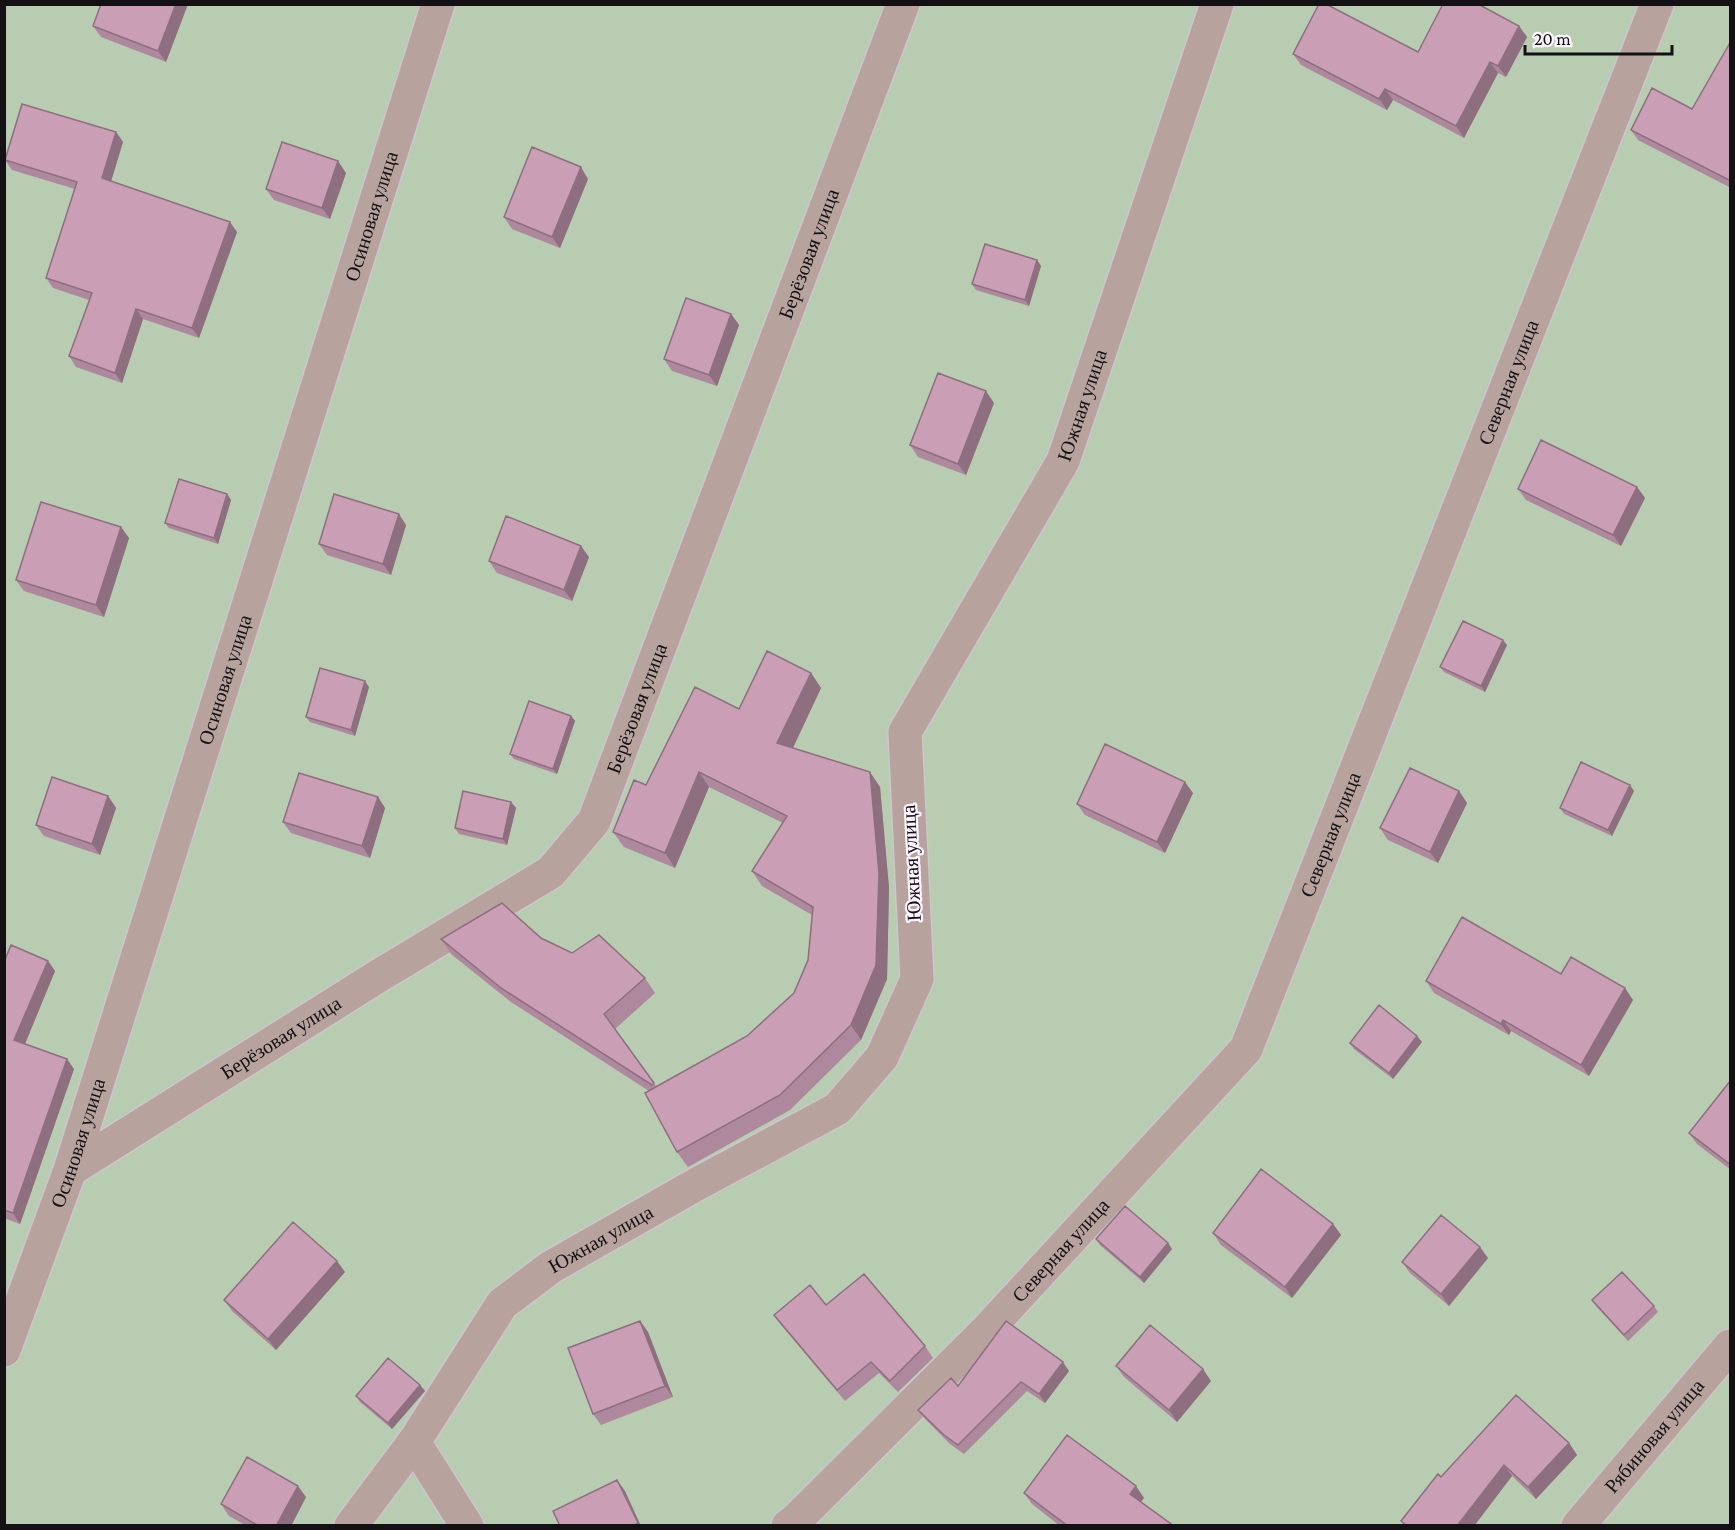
<svg xmlns="http://www.w3.org/2000/svg" width="1735" height="1530" viewBox="0 0 1735 1530" font-family="'Crimson Pro',serif">
  <style>
    .green { fill: #b7ccb1 }
    .lines { fill: none; stroke-linecap: round; stroke-linejoin: round }
    .minor-casing { stroke: #cdc6ce; stroke-width: 36 }
    .minor { stroke: #b8a29e; stroke-width: 33 }
    .wall { fill: #ae889c }
    .shaded-wall { fill: #8d6f7f }
    .building { fill: #ca9eb5; stroke: #8d6f7f; stroke-width: 1.5 }
    .labels { text-anchor: middle; stroke-width: 4.5; stroke-linejoin: round; paint-order: stroke }
    .street-label { font-size: 20px; fill: #131114; stroke: #fef6ff }
  </style>
  <rect width="100%" height="100%" fill="#f1e8f2"/>
  <path class="green" d="M5,5h1725v1520h-1725z"/>
  <g class="lines">
    <g class="minor-casing">
      <g id="minor">
        <path id="s1" d="M70,1170l310,-195 171,-103 43,-51 309,-817"/>
        <path id="s2" d="M4,1350l66,-180 368,-1166"/>
        <path d="M414,1442l53,84"/>
        <path id="s3" d="M351,1526l63,-84 88,-138 49,-37 146,-83 140,-75 45,-52 35,-78 -12,-247 158,-271 154,-457"/>
        <path id="s4" d="M788,1526l7,-5 191,-190 260,-282 411,-1045"/>
        <path id="s5" d="M1578,1526l152,-180"/>
      </g>
    </g>
    <use href="#minor" class="minor"/>
  </g>
  <path class="wall" d="M188,4l-22,58 -65,-25 -8,-11z
    M1519,26l8,11 -21,40 -8,-4 -34,65 -71,-38 -6,10 -86,-45 -8,-11 125,-2z
    M1731,41v147l-93,-48 -7,-10 61,-21z
    M116,132l7,10 -12,39 126,51 -38,106 -56,-19 -21,64 -46,-16 -7,-11 20,-56 -36,-12 -7,-10 29,-89 -63,-19 -7,-10z
    M346,173l-16,46 -56,-19 -8,-11z
    M588,179l-28,69 -48,-19 -8,-12z
    M1037,260l4,6 -12,40 -53,-16 -4,-6z
    M731,314l8,11 -22,61 -45,-15 -8,-12z
    M994,403l-28,72 -48,-18 -8,-12z
    M1637,487l8,11 -24,48 -95,-46 -8,-11z
    M227,494l4,6 -13,44 -49,-16 -4,-5z
    M406,525l-15,50 -64,-20 -8,-11z
    M121,527l8,11 -25,79 -80,-26 -8,-11z
    M589,557l-17,44 -75,-28 -8,-12z
    M1507,645l-22,47 -41,-20 -4,-5z
    M811,673l10,15 -28,60 87,39 9,101 -2,91 -26,61 -71,70 -102,57 -11,-15 -28,-61 -138,-89 -60,-48 -10,-15 100,-1 31,15 73,25 10,15 -40,36 41,57 91,-50 47,-43 14,-33 4,-45 -50,-29 -10,-15 31,-48 -74,-36 -34,81 -51,-21 -11,-15 33,-47 93,-76z
    M369,687l-14,49 -45,-14 -4,-5z
    M571,716l4,5 -18,53 -43,-15 -4,-5z
    M1459,791l8,12 -29,60 -50,-23 -8,-12z
    M1634,791l-22,45 -48,-22 -4,-6z
    M1193,793l-28,60 -80,-38 -8,-11z
    M108,796l8,12 -16,47 -56,-19 -8,-11z
    M378,797l7,11 -15,50 -79,-25 -8,-11z
    M511,802l5,6 -9,37 -48,-11 -4,-6z
    M48,961l7,10 -30,73 49,25 -54,155 -16,-6v-256z
    M1561,974l72,26 -44,76 -78,-45 -2,4 -75,-42 -8,-12z
    M1422,1042l-29,37 -39,-30 -4,-6z
    M1731,1080v90l-34,-26 -8,-11z
    M1333,1224l8,11 -49,63 -71,-53 -8,-12z
    M1096,1239l76,10 -28,34 -44,-38z
    M1488,1258l-39,48 -39,-33 -8,-11z
    M345,1272l-69,78 -44,-39 -8,-11z
    M1592,1300l62,6 4,6 -30,29 -32,-35z
    M826,1305l99,41 8,12 -35,34 -19,-19 -34,28 -63,-75 -8,-11z
    M640,1321l8,11 25,65 -72,28 -8,-11z
    M1116,1366l95,15 -34,41 -53,-45z
    M1069,1371l-24,32 -18,-12 -63,63 -14,-10 -25,-25 -7,-9 40,-24z
    M420,1385l5,6 -33,38 -32,-27 -4,-6z
    M1569,1443l8,12 -41,44 -24,-23 -38,50h-70l-3,-5 40,-44z
    M1024,1493l120,5 -3,4 33,24h-114l-28,-22z
    M306,1497l-15,29h-44l-18,-10 -8,-12z"/>
  <path class="shaded-wall" d="M176,4h12l-22,58 -8,-11z
    M1519,26l8,11 -21,40 -8,-11z
    M1490,62l8,11 -34,65 -8,-12z
    M1385,89l8,11 -6,10 -8,-11z
    M116,132l7,10 -14,46 -7,-10z
    M338,161l8,12 -16,46 -8,-11z
    M581,167l7,12 -28,69 -8,-11z
    M230,222l7,10 -38,106 -7,-10z
    M1037,260l4,6 -12,40 -4,-6z
    M136,309l7,10 -21,64 -7,-10z
    M731,314l8,11 -22,61 -8,-11z
    M986,391l8,12 -28,72 -8,-11z
    M1637,487l8,11 -24,48 -8,-11z
    M227,494l4,6 -13,44 -4,-6z
    M399,514l7,11 -15,50 -8,-11z
    M121,527l8,11 -25,79 -8,-12z
    M581,546l8,11 -17,44 -8,-11z
    M1503,640l4,5 -22,47 -4,-6z
    M811,673l10,15 -33,70 -11,-15z
    M365,681l4,6 -14,49 -4,-6z
    M571,716l4,5 -18,53 -4,-5z
    M699,772l10,15 -34,81 -10,-15z
    M870,772l10,15 9,101 -2,91 -26,61 -10,-15z
    M1185,782l8,11 -28,60 -8,-11z
    M1630,785l4,6 -22,45 -4,-6z
    M1459,791l8,12 -29,60 -8,-11z
    M108,796l8,12 -16,47 -8,-11z
    M378,797l7,11 -15,50 -8,-12z
    M511,802l5,6 -9,37 -4,-6z
    M48,961l7,10 -33,80 -8,-11z
    M1625,988l8,12 -44,76 -8,-11z
    M1503,1020l8,11 -2,4 -8,-11z
    M1417,1036l5,6 -29,37 -4,-6z
    M67,1059l7,10 -54,155 -7,-11z
    M1333,1224l8,11 -49,63 -7,-11z
    M1168,1243l4,6 -28,34 -4,-6z
    M1480,1247l8,11 -39,48 -8,-12z
    M337,1261l8,11 -69,78 -8,-11z
    M640,1321l8,11 25,65 -8,-11z
    M1063,1362l6,9 -24,32 -6,-9z
    M1203,1369l8,12 -34,41 -8,-12z
    M420,1385l5,6 -33,38 -4,-6z
    M1569,1443l8,12 -41,44 -8,-12z
    M1504,1465l8,11 -38,50h-17z
    M617,1480l8,11 16,35h-2l-1,-3z
    M298,1486l8,11 -15,29h-15z
    M1136,1486l8,12 -6,7 -8,-11z"/>
  <path class="building" d="M101,4h75l-18,47 -65,-25z
    M1319,4h7l92,48 25,-48h35l41,22 -21,40 -8,-4 -34,64 -71,-37 -6,10 -86,-45z
    M1731,41v140l-100,-51 21,-42 40,21z
    M22,104l94,28 -14,46 128,44 -38,106 -56,-19 -21,64 -46,-17 23,-63 -46,-15 31,-96 -72,-22z
    M282,142l56,19 -16,47 -56,-19z
    M532,147l49,20 -29,70 -48,-20z
    M985,244l52,16 -12,40 -53,-16z
    M686,298l45,16 -22,61 -45,-16z
    M938,373l48,18 -28,73 -48,-19z
    M1541,440l96,47 -24,48 -95,-46z
    M179,479l48,15 -13,44 -49,-15z
    M334,494l65,20 -16,50 -64,-20z
    M41,502l80,25 -25,78 -80,-25z
    M506,516l75,30 -17,44 -75,-29z
    M1463,621l40,19 -22,46 -41,-19z
    M767,651l44,22 -34,70 93,29 9,101 -3,92 -25,60 -71,70 -103,57 -32,-59 102,-57 47,-43 14,-33 5,-53 -61,-36 35,-55 -88,-44 -34,81 -52,-21 21,-52 12,5 49,-98 44,22z
    M320,668l45,13 -14,49 -45,-13z
    M529,701l42,15 -18,53 -43,-15z
    M1105,744l80,38 -28,60 -80,-38z
    M1581,762l49,23 -22,45 -48,-22z
    M1410,768l49,23 -29,61 -50,-24z
    M299,773l79,24 -16,49 -79,-24z
    M52,777l56,19 -16,48 -56,-19z
    M463,791l48,11 -8,37 -48,-11z
    M502,903l39,35 31,15 27,-18 46,43 -41,36 50,69 -2,2 -151,-97 -60,-49z
    M1462,917l99,57 10,-17 54,31 -44,77 -78,-45 -2,4 -75,-43z
    M11,945l37,16 -34,79 53,19 -54,154 -9,-3v-248z
    M1379,1005l38,31 -28,37 -39,-30z
    M1731,1080v85l-42,-32z
    M1261,1169l72,55 -48,63 -72,-54z
    M1125,1206l43,37 -28,34 -44,-38z
    M1441,1215l39,32 -39,47 -39,-32z
    M293,1222l44,39 -69,78 -44,-39z
    M1622,1272l32,34 -30,29 -32,-35z
    M864,1274l61,72 -35,35 -19,-19 -34,28 -63,-75 36,-30 16,20z
    M640,1321l25,65 -72,28 -25,-66z
    M1006,1321l57,41 -24,32 -18,-12 -63,63 -14,-10 -26,-25 33,-32 7,8z
    M1150,1325l53,44 -34,41 -53,-44z
    M388,1358l32,27 -32,38 -32,-27z
    M1516,1395l53,48 -41,44 -24,-22 -47,61h-50l-6,-5 37,-47 3,3z
    M1067,1435l69,51 -6,8 44,32h-106l-44,-33z
    M247,1457l51,29 -22,40h-17l-38,-22z
    M617,1480l21,43 -5,3h-73l-7,-15z"/>
  <g class="labels">
    <g class="street-label">
      <text dy="7" stroke="none"><textPath href="#s2" startOffset="1192">Осиновая улица</textPath></text>
      <text dy="7" stroke="none"><textPath href="#s1" startOffset="1239">Берёзовая улица</textPath></text>
      <text dy="7" stroke="none"><textPath href="#s4" startOffset="1378">Северная улица</textPath></text>
      <text dy="7" stroke="none"><textPath href="#s3" startOffset="1431">Южная улица</textPath></text>
      <text dy="7" stroke="none"><textPath href="#s2" startOffset="706">Осиновая улица</textPath></text>
      <text dy="7" stroke="none"><textPath href="#s1" startOffset="753">Берёзовая улица</textPath></text>
      <text dy="7" stroke="none"><textPath href="#s4" startOffset="892">Северная улица</textPath></text>
      <text transform="translate(911 863) rotate(-93)" y="7">Южная улица</text>
      <text dy="7" stroke="none"><textPath href="#s1" startOffset="249">Берёзовая улица</textPath></text>
      <text dy="7" stroke="none"><textPath href="#s2" startOffset="220">Осиновая улица</textPath></text>
      <text dy="7" stroke="none"><textPath href="#s3" startOffset="387">Южная улица</textPath></text>
      <text dy="7" stroke="none"><textPath href="#s4" startOffset="388">Северная улица</textPath></text>
      <text dy="7" stroke="none"><textPath href="#s5" startOffset="118">Рябиновая улица</textPath></text>
    </g>
  </g>
  <rect width="1735" height="1530" fill="none" stroke="#131114" stroke-width="12"/>
  <path d="M1525 45v9h147v-9" fill="none" stroke="#131114" stroke-width="3"/>
  <text x="1534" y="45" font-size="18" fill="#131114" stroke="#fef6ff" stroke-width="4.5" paint-order="stroke">20 m</text>
</svg>
